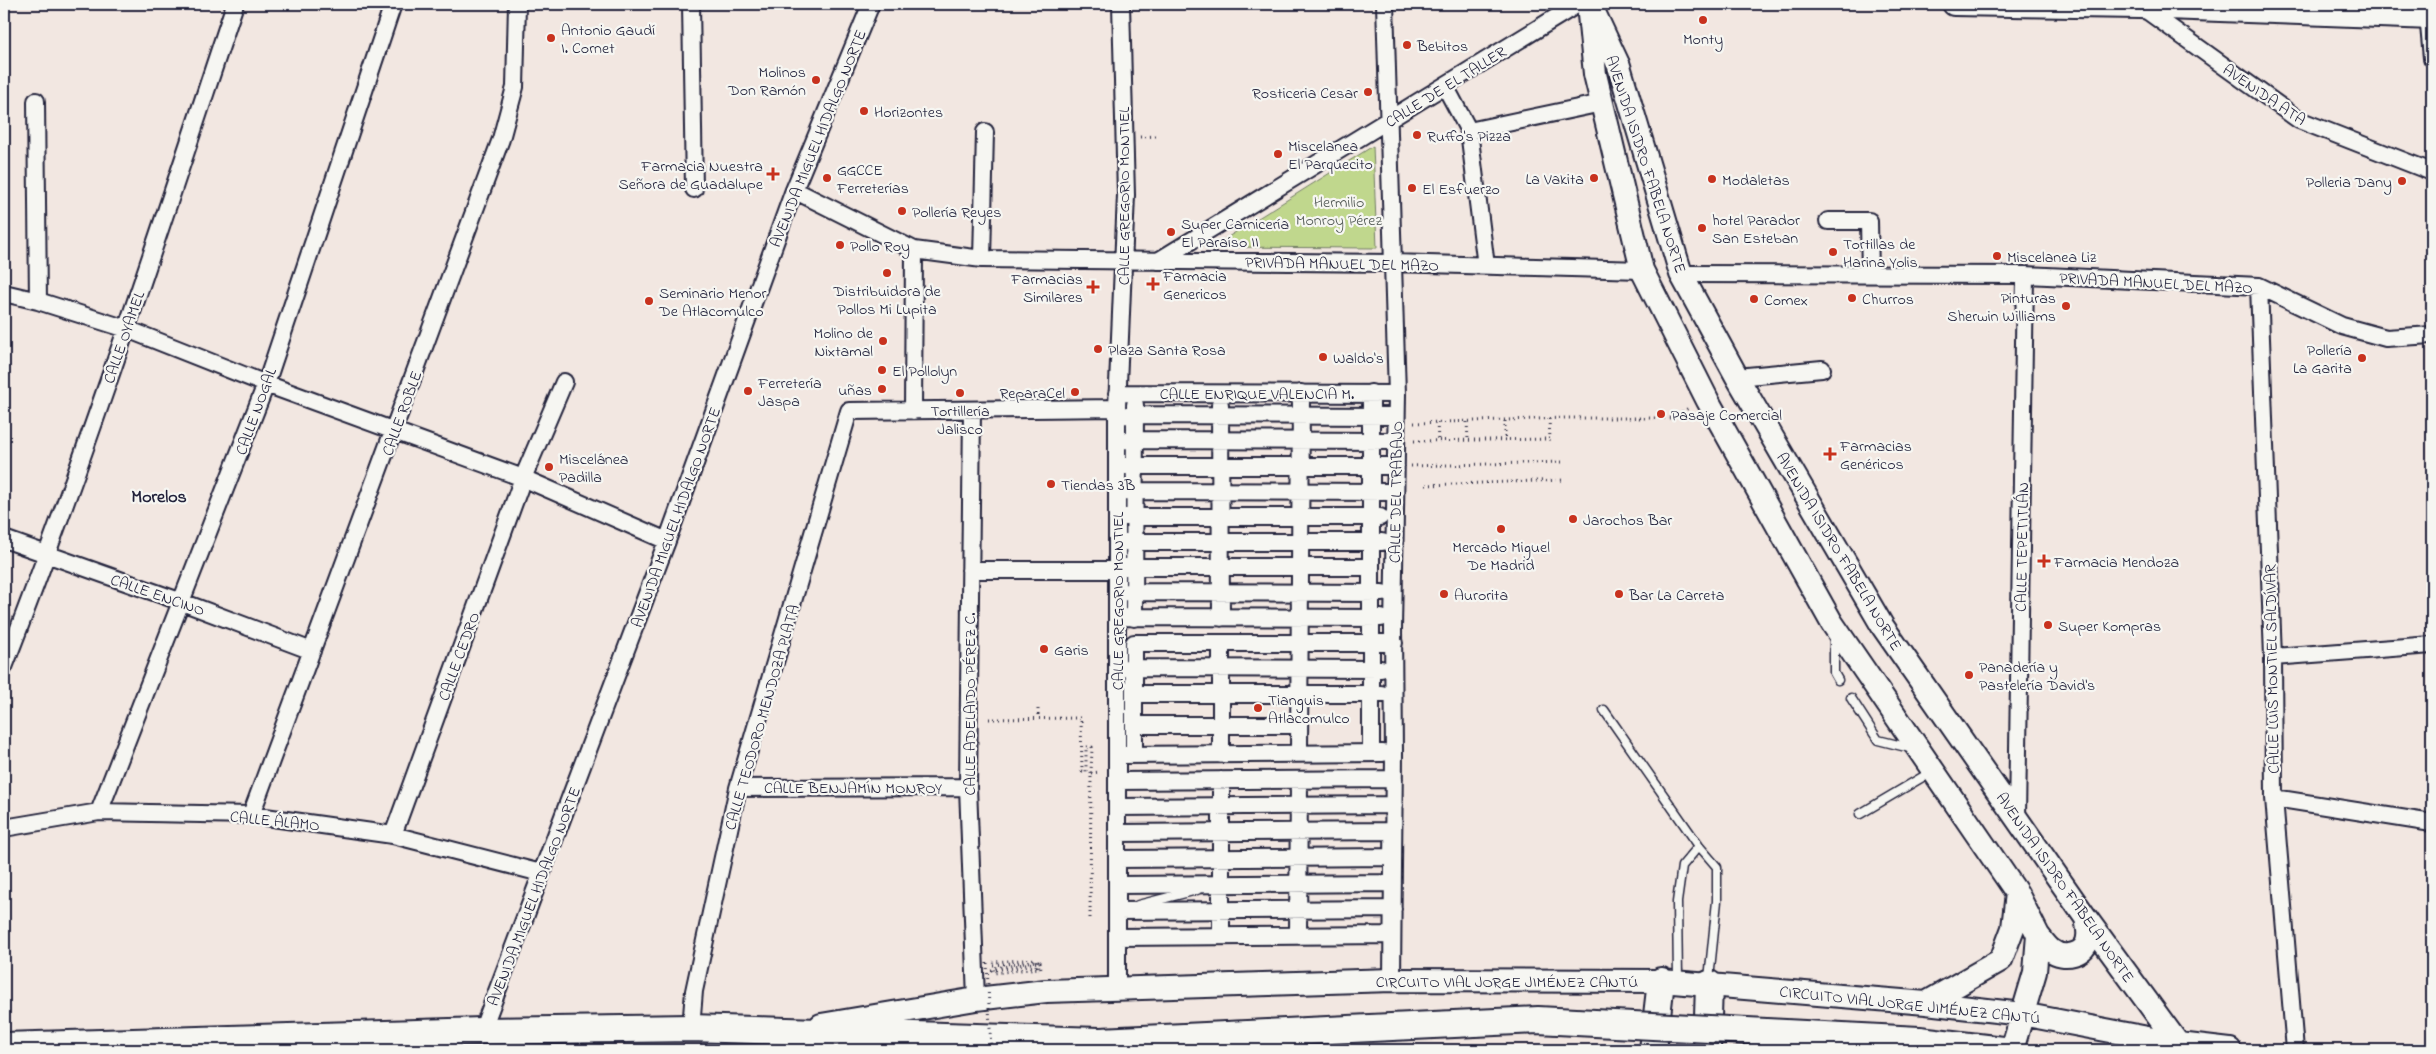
<svg xmlns="http://www.w3.org/2000/svg" width="2436" height="1054" viewBox="0 0 2436 1054" font-family="'Indie Flower',sans-serif">
  <style>
    .green { fill: #c0d78d; stroke: #717c64 }
    .lines { fill: none; stroke-linecap: round; stroke-linejoin: round }
    .lane-casing { stroke: #22223b; stroke-width: 11 }
    .street-casing { stroke: #22223b; stroke-width: 20 }
    .secondary-casing { stroke: #22223b; stroke-width: 26 }
    .primary-casing { stroke: #22223b; stroke-width: 30 }
    .path { stroke: #22223b; stroke-width: 3; stroke-dasharray: 1 4; stroke-linecap: butt }
    .lane { stroke: #f6f6f2; stroke-width: 8 }
    .street { stroke: #f6f6f2; stroke-width: 16 }
    .secondary { stroke: #f6f6f2; stroke-width: 22 }
    .primary { stroke: #f6f6f2; stroke-width: 26 }
    .primary-bridge-casing { stroke: #22223b; stroke-width: 30; stroke-linecap: butt }
    .path-bridge { stroke: #22223b; stroke-width: 3; stroke-dasharray: 1 4; stroke-linecap: butt }
    .primary-bridge { stroke: #f6f6f2; stroke-width: 26 }
    .poi-dot { fill: #c8321e; stroke: #f6f6f2; stroke-width: 2 }
    .labels { text-anchor: middle; stroke-width: 4.5; stroke-linejoin: round; paint-order: stroke }
    .poi-label { font-size: 16px; fill: #22223b; stroke: #f6f6f2; text-anchor: start }
    .street-label { font-size: 16px; fill: #22223b; stroke: #f6f6f2 }
    .park-label { font-size: 16px; fill: #515854; stroke: #f6f6f2 }
    .neighbourhood-label { font-size: 18px; font-weight: bold; fill: #22223b; stroke: #f6f6f2 }
  </style>
  <rect width="100%" height="100%" fill="#f2e7e1"/>
  <filter id="ink" filterUnits="userSpaceOnUse"><feTurbulence type="fractalNoise" baseFrequency=".02" numOctaves="2"/><feDisplacementMap in="SourceGraphic" scale="10" xChannelSelector="R" yChannelSelector="G"/><feConvolveMatrix kernelMatrix="1 2 1 2 8 2 1 2 1" color-interpolation-filters="sRGB"/></filter>
  <g filter="url(#ink)">
    <path class="green" d="M1373,146l4,102 -165,-1z"/>
    <g class="lines">
      <g class="lane-casing">
        <path id="lane" d="M1834,636v37l4,7
          M1851,698l27,42 32,8
          M1604,710l95,136 18,21v34l-8,78
          M1860,814l71,-42
          M1138,905l59,-15
          M1678,980l-1,-78 5,-36 17,-20"/>
      </g>
      <g class="street-casing">
        <path id="street" d="M691,4l3,185
          M1385,4l12,390 -4,235 1,124 -2,227
          M2427,4l5,54
          M2139,5l160,115 133,52
          M1445,86l24,45
          M36,101l2,200
          M794,190l120,60 68,9 411,4 249,7
          M1828,221h41l1,53
          M982,259l3,-127
          M1158,261l420,-257
          M1486,266l-17,-135 133,-28
          M1681,274l344,1 234,11 83,40 44,12 46,-3
          M2259,286l14,371 1,141 21,252
          M4,293l34,8 89,28 139,55 257,94 144,63
          M1737,377l85,-8
          M1117,393l280,1
          M1371,393v360
          M1220,405l1,213
          M972,410l-4,377 8,212
          M913,411l1,-161
          M1117,415l279,1
          M1117,440l279,1
          M1117,466h279
          M1117,491l278,1
          M1117,517h263
          M4,539l178,63 130,49
          M1117,542h265
          M1117,567h254
          M970,570h147
          M1117,592l265,1
          M1117,617l264,1
          M1134,618l1,-213
          M2273,657l159,-12
          M4,667c85,-218 157,-441 231,-663
          M1123,668l258,1
          M1134,694h247
          M1134,725h165
          M1299,754l2,-361
          M1122,755l261,-2
          M1134,755v-112h260
          M1221,755v-112
          M1221,780v156
          M1117,781l277,-2
          M738,788l230,-1
          M2274,798l158,25
          M1117,807l277,-2
          M99,812l167,-428 127,-380
          M251,815l250,-676 14,-52 2,-83
          M2017,818l8,-543
          M4,828l95,-16 152,3 142,20 148,38
          M1117,833l276,-2
          M393,835l130,-357 41,-96
          M1117,859l276,-2
          M1117,885l276,-2
          M1117,911l276,-2
          M1298,935l1,-155
          M1117,937l275,-2
          M1117,989v-581l9,-213 -5,-191
          M691,1028l3,-37 44,-203 111,-377 268,-3
          M482,1031l185,-490 127,-351 77,-186"/>
      </g>
      <g class="secondary-casing">
        <path id="secondary" d="M1590,4l29,62 62,208 56,103 146,250 203,291 96,131
          M1954,4l185,3 293,11
          M1589,15l6,59 47,196 66,131 124,222 185,270 21,42 -3,37 -23,78
          M2038,935c4,5 8,11 13,15 12,10 36,5 37,-13 1,-6 -1,-13 -2,-19
          M1926,1003l75,-43 12,-32 4,-35
          M821,1025l155,-26 70,-8 346,-11 269,1 265,22 96,11 157,30 51,6"/>
      </g>
      <g class="primary-casing">
        <path id="primary" d="M1919,1040l84,10
          M4,1046l478,-15 209,-3 409,13
          M1653,1050l8,-69
          M1707,1050l2,-66"/>
      </g>
      <path class="path" d="M1140,137l17,-1
        M1505,421v18
        M1467,422l1,18
        M1414,423l152,-5h106l18,-11
        M1437,423l1,17
        M1414,441l136,-2 -1,-20
        M1411,466l153,-4
        M1426,485l139,-5
        M1038,709v9
        M989,719l92,-1 1,53 4,1v-25h6l-1,26
        M1090,918l1,-145 9,-1
        M993,965l45,-4 1,7 -45,5 -1,-5 47,-6 1,7h-3
        M991,970l45,-4v-7l-43,3"/>
      <use href="#lane" class="lane"/>
      <use href="#street" class="street"/>
      <use href="#secondary" class="secondary"/>
      <use href="#primary" class="primary"/>
      <g class="primary-bridge-casing">
        <path id="primary-bridge" d="M1100,1041l438,-21 381,20"/>
      </g>
      <path class="path-bridge" d="M987,963l4,87"/>
      <use href="#primary-bridge" class="primary-bridge"/>
    </g>
  </g>
  <g class="poi-dot">
    <circle cx="1703" cy="20" r="5"/>
    <circle cx="551" cy="38" r="5"/>
    <circle cx="1407" cy="45" r="5"/>
    <circle cx="816" cy="80" r="5"/>
    <circle cx="1368" cy="92" r="5"/>
    <circle cx="864" cy="111" r="5"/>
    <circle cx="1417" cy="135" r="5"/>
    <circle cx="1278" cy="154" r="5"/>
    <path d="M770.5 166.5h5v5h5v5h-5v5h-5v-5h-5v-5h5z"/>
    <circle cx="827" cy="178" r="5"/>
    <circle cx="1594" cy="178" r="5"/>
    <circle cx="1712" cy="179" r="5"/>
    <circle cx="2402" cy="181" r="5"/>
    <circle cx="1412" cy="188" r="5"/>
    <circle cx="902" cy="211" r="5"/>
    <circle cx="1702" cy="228" r="5"/>
    <circle cx="1171" cy="232" r="5"/>
    <circle cx="840" cy="245" r="5"/>
    <circle cx="1833" cy="252" r="5"/>
    <circle cx="1997" cy="256" r="5"/>
    <circle cx="887" cy="273" r="5"/>
    <path d="M1150.5 276.5h5v5h5v5h-5v5h-5v-5h-5v-5h5z"/>
    <path d="M1090.5 279.5h5v5h5v5h-5v5h-5v-5h-5v-5h5z"/>
    <circle cx="1852" cy="298" r="5"/>
    <circle cx="1754" cy="299" r="5"/>
    <circle cx="649" cy="301" r="5"/>
    <circle cx="2066" cy="306" r="5"/>
    <circle cx="883" cy="341" r="5"/>
    <circle cx="1098" cy="349" r="5"/>
    <circle cx="1323" cy="357" r="5"/>
    <circle cx="2362" cy="358" r="5"/>
    <circle cx="882" cy="370" r="5"/>
    <circle cx="882" cy="389" r="5"/>
    <circle cx="748" cy="391" r="5"/>
    <circle cx="1075" cy="392" r="5"/>
    <circle cx="960" cy="393" r="5"/>
    <circle cx="1661" cy="414" r="5"/>
    <path d="M1827.5 446.5h5v5h5v5h-5v5h-5v-5h-5v-5h5z"/>
    <circle cx="549" cy="467" r="5"/>
    <circle cx="1051" cy="484" r="5"/>
    <circle cx="1573" cy="519" r="5"/>
    <circle cx="1501" cy="529" r="5"/>
    <path d="M2041.5 553.5h5v5h5v5h-5v5h-5v-5h-5v-5h5z"/>
    <circle cx="1444" cy="594" r="5"/>
    <circle cx="1619" cy="594" r="5"/>
    <circle cx="2048" cy="625" r="5"/>
    <circle cx="1044" cy="649" r="5"/>
    <circle cx="1969" cy="675" r="5"/>
    <circle cx="1258" cy="708" r="5"/>
  </g>
  <g class="labels">
    <g class="poi-label">
      <text x="561" y="35">Antonio Gaudí<tspan x="561" dy="18">I. Cornet</tspan></text>
      <text x="1703" y="44" text-anchor="middle">Monty</text>
      <text x="1417" y="51">Bebitos</text>
      <text x="806" y="77" text-anchor="end">Molinos<tspan x="806" dy="18">Don Ramón</tspan></text>
      <text x="1358" y="98" text-anchor="end">Rosticeria Cesar</text>
      <text x="874" y="117">Horizontes</text>
      <text x="1427" y="141">Ruffo's Pizza</text>
      <text x="1288" y="151">Miscelanea<tspan x="1288" dy="18">El Parquecito</tspan></text>
      <text x="763" y="171" text-anchor="end">Farmacia Nuestra<tspan x="763" dy="18">Señora de Guadalupe</tspan></text>
      <text x="837" y="175">GGCCE<tspan x="837" dy="18">Ferreterías</tspan></text>
      <text x="1584" y="184" text-anchor="end">La Vakita</text>
      <text x="1722" y="185">Modaletas</text>
      <text x="2392" y="187" text-anchor="end">Polleria Dany</text>
      <text x="1422" y="194">El Esfuerzo</text>
      <text x="912" y="217">Pollería Reyes</text>
      <text x="1712" y="225">hotel Parador<tspan x="1712" dy="18">San Esteban</tspan></text>
      <text x="1181" y="229">Super Carnicería<tspan x="1181" dy="18">El Paraíso II</tspan></text>
      <text x="1843" y="249">Tortillas de<tspan x="1843" dy="18">Harina Yolis</tspan></text>
      <text x="850" y="251">Pollo Roy</text>
      <text x="2007" y="262">Miscelanea Liz</text>
      <text x="1163" y="281">Farmacia<tspan x="1163" dy="18">Genericos</tspan></text>
      <text x="1083" y="284" text-anchor="end">Farmacias<tspan x="1083" dy="18">Similares</tspan></text>
      <text x="887" y="296" text-anchor="middle">Distribuidora de<tspan x="887" dy="18">Pollos Mi Lupita</tspan></text>
      <text x="659" y="298">Seminario Menor<tspan x="659" dy="18">De Atlacomulco</tspan></text>
      <text x="2056" y="303" text-anchor="end">Pinturas<tspan x="2056" dy="18">Sherwin Williams</tspan></text>
      <text x="1862" y="304">Churros</text>
      <text x="1764" y="305">Comex</text>
      <text x="873" y="338" text-anchor="end">Molino de<tspan x="873" dy="18">Nixtamal</tspan></text>
      <text x="1108" y="355">Plaza Santa Rosa</text>
      <text x="2352" y="355" text-anchor="end">Pollería<tspan x="2352" dy="18">La Garita</tspan></text>
      <text x="1333" y="363">Waldo's</text>
      <text x="892" y="376">El Pollolyn</text>
      <text x="758" y="388">Ferretería<tspan x="758" dy="18">Jaspa</tspan></text>
      <text x="872" y="395" text-anchor="end">uñas</text>
      <text x="1065" y="398" text-anchor="end">ReparaCel</text>
      <text x="960" y="416" text-anchor="middle">Tortillería<tspan x="960" dy="18">Jalisco</tspan></text>
      <text x="1671" y="420">Pasaje Comercial</text>
      <text x="1840" y="451">Farmacias<tspan x="1840" dy="18">Genéricos</tspan></text>
      <text x="559" y="464">Miscelánea<tspan x="559" dy="18">Padilla</tspan></text>
      <text x="1061" y="490">Tiendas 3B</text>
      <text x="1583" y="525">Jarochos Bar</text>
      <text x="1501" y="552" text-anchor="middle">Mercado Miguel<tspan x="1501" dy="18">De Madrid</tspan></text>
      <text x="2054" y="567">Farmacia Mendoza</text>
      <text x="1454" y="600">Aurorita</text>
      <text x="1629" y="600">Bar La Carreta</text>
      <text x="2058" y="631">Super Kompras</text>
      <text x="1054" y="655">Garis</text>
      <text x="1979" y="672">Panadería y<tspan x="1979" dy="18">Pastelería David's</tspan></text>
      <text x="1268" y="705">Tianguis<tspan x="1268" dy="18">Atlacomulco</tspan></text>
    </g>
    <g class="street-label">
      <text transform="translate(1445 86) rotate(-32)" y="6">CALLE DE EL TALLER</text>
      <text transform="translate(2265 94) rotate(34)" y="6">AVENIDA ATA</text>
      <text transform="translate(817 138) rotate(-68)" y="6">AVENIDA MIGUEL HIDALGO NORTE</text>
      <text transform="translate(1647 164) rotate(72)" y="6">AVENIDA ISIDRO FABELA NORTE</text>
      <text transform="translate(1123 196) rotate(-90)" y="6">CALLE GREGORIO MONTIEL</text>
      <text transform="translate(1342 263) rotate(1)" y="6">PRIVADA MANUEL DEL MAZO</text>
      <text transform="translate(2156 282) rotate(3)" y="6">PRIVADA MANUEL DEL MAZO</text>
      <text transform="translate(123 337) rotate(-71)" y="6">CALLE OYAMEL</text>
      <text x="1257" y="399">CALLE ENRIQUE VALENCIA M.</text>
      <text transform="translate(255 411) rotate(-70)" y="6">CALLE NOGAL</text>
      <text transform="translate(401 413) rotate(-70)" y="6">CALLE ROBLE</text>
      <text transform="translate(1395 492) rotate(-89)" y="6">CALLE DEL TRABAJO</text>
      <text transform="translate(675 517) rotate(-70)" y="6">AVENIDA MIGUEL HIDALGO NORTE</text>
      <text transform="translate(2021 547) rotate(-89)" y="6">CALLE TEPETITLÁN</text>
      <text transform="translate(1840 551) rotate(59)" y="6">AVENIDA ISIDRO FABELA NORTE</text>
      <text transform="translate(158 594) rotate(19)" y="6">CALLE ENCINO</text>
      <text transform="translate(1117 601) rotate(-90)" y="6">CALLE GREGORIO MONTIEL</text>
      <text transform="translate(458 656) rotate(-70)" y="6">CALLE CEDRO</text>
      <text transform="translate(2271 669) rotate(-91)" y="6">CALLE LUIS MONTIEL SALDÍVAR</text>
      <text transform="translate(969 704) rotate(-90)" y="6">CALLE ADELAIDO PÉREZ C.</text>
      <text transform="translate(761 717) rotate(-74)" y="6">CALLE TEODORO MENDOZA PLATA</text>
      <text x="853" y="793">CALLE BENJAMÍN MONROY</text>
      <text transform="translate(275 820) rotate(6)" y="6">CALLE ÁLAMO</text>
      <text transform="translate(2066 887) rotate(55)" y="6">AVENIDA ISIDRO FABELA NORTE</text>
      <text transform="translate(533 896) rotate(-69)" y="6">AVENIDA MIGUEL HIDALGO NORTE</text>
      <text x="1507" y="987">CIRCUITO VIAL JORGE JIMÉNEZ CANTÚ</text>
      <text transform="translate(1910 1004) rotate(6)" y="6">CIRCUITO VIAL JORGE JIMÉNEZ CANTÚ</text>
    </g>
    <g class="park-label">
      <text x="1339" y="207">Hermilio<tspan x="1339" dy="18">Monroy Pérez</tspan></text>
    </g>
    <g class="neighbourhood-label">
      <text x="159" y="502">Morelos</text>
    </g>
  </g>
  <rect width="2436" height="1054" fill="none" stroke="#f6f6f2" stroke-width="20"/>
  <rect x="10" y="10" width="2416" height="1034" fill="none" stroke="#22223b" stroke-width="2" filter="url(#ink)"/>
</svg>
